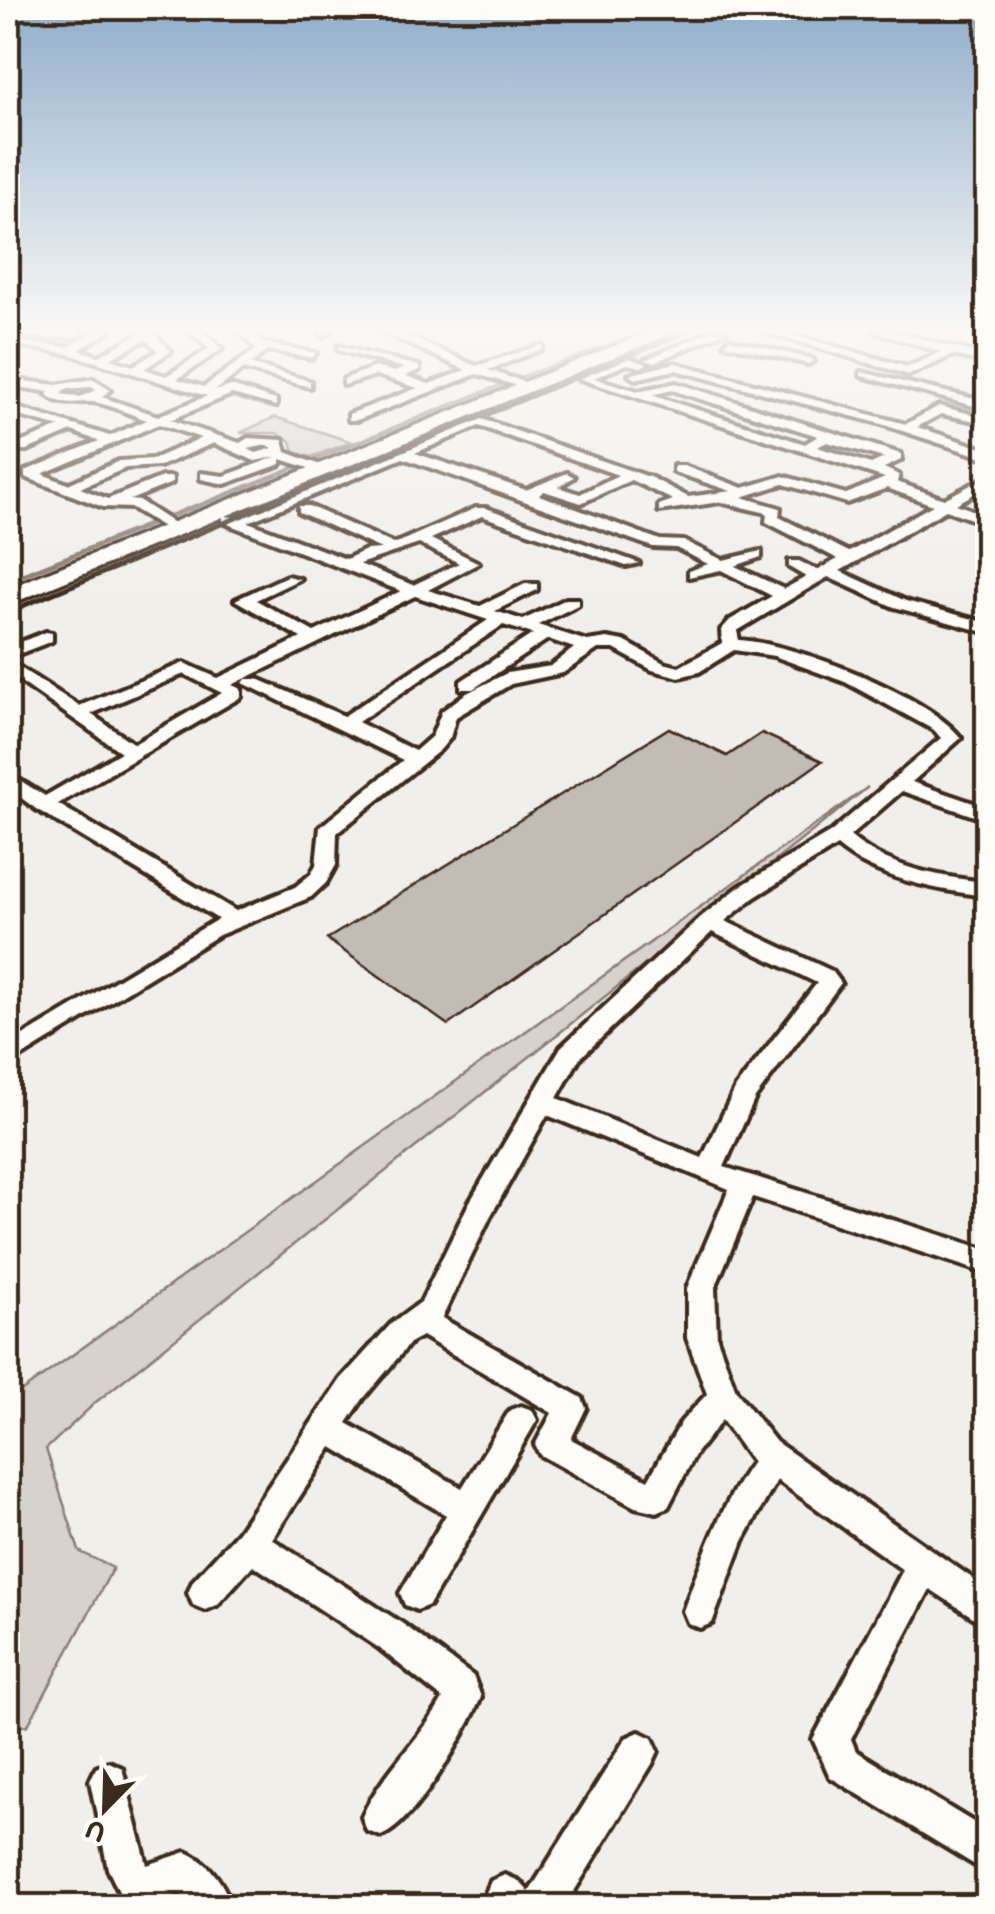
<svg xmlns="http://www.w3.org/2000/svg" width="995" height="1914" viewBox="0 0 995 1914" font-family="Itim,sans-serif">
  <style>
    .green { fill: #d7d2cc; stroke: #897e75; stroke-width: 2.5 }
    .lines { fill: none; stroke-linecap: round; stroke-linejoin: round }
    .stream-far1 { stroke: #80746b; stroke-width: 4 }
    .stream { stroke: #80746b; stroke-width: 5 }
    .building { fill: #c1bcb4; stroke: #3b2a1e; stroke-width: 2.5 }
    .minor-casing { stroke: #3b2a1e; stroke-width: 8 }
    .primary-casing { stroke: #3b2a1e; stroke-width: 7 }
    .minor { fill: #fdfcf7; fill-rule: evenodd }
    .primary { fill: #fdfcf7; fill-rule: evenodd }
    .rail-far1 { stroke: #3b2a1e; stroke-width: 4 }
    .rail { stroke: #3b2a1e; stroke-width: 5 }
  </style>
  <rect width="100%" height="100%" fill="#f1efea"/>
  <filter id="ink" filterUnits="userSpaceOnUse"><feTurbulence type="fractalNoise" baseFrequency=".01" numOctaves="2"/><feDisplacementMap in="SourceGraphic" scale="20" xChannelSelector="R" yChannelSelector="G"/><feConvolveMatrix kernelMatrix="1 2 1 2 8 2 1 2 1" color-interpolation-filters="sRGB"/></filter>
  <g filter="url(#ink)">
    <path class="green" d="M275,417l77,25 -41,15 -17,-5 -3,-11 -15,-8h-36z
      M868,787l-772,615 -50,47 33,102 34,17 -85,157 -20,3v-327z"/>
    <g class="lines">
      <path class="stream-far1" d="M190,509l324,-129 135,-49"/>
      <path class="stream" d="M8,581l188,-75"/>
    </g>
    <path class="building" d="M669,728l58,28 35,-23 60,28 -374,264 -121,-86z"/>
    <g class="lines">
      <g class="minor-casing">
        <path id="minor" d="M78,331l4,3 -6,3 -50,1 -6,-3 6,-3z
          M96,331h13l-30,19 20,6 45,-25h12l-2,3 17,17 -27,18 22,7 43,-27 -19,-18h12l20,18 -45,30 27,8 52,-38 -17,-18h11l13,12 53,10 -4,5 -44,-8 -18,14 60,17v6l-67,-18 -28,22 16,-5 45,14v6l-44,-12 -62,26 70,23 8,-5 35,2 3,12 45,17 -7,4 -43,-14v5l-56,20 -24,-5v-6l23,3 52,-19 -21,4 -41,-18 -54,23 -34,2 -46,20 28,11 54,-22h10v6l-42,17 10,1 40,26 2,3 -7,4 -43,-26 -29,-1 -78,-30v-6l74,-30 -27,-10 -45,19h-10v-6l43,-17 -52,-14v-8l102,31 37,-16c-16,-5 -37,-16 -54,-18 -18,-1 -30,5 -46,-7l2,-3 -41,-7v-6l48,6 37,-6 17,11 -8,7 56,19 49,-20 -138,-42 -59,-10 6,-3 52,6zM146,339l12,12 -25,15 -23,-7zM91,387l5,3 -16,7 -19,-3 5,-5zM159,424l42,14 -48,21 -34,2 -51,23 -26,-10zM267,445l6,3 -17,5 -8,-4z
          M319,331h12l-8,5z
          M381,331h15l80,35 66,-21v4l-54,21 49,16 -6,4 -54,-16 -120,46h-8v-6l69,-26 -42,-13 -32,10v-6l31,-12 19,5 10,-4 -66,-18v-4l81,20v4l-13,6 23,8 37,-14z
          M712,331h15l-72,31 -10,-2z
          M762,331h18l128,36 33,-15 -68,-21h18l97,25v7l-35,-8 -44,20z
          M729,339l83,20 2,2 -6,3 -83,-20z
          M626,357l21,7 -6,3 -14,-3 -33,14 44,13 38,-8 225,71v6l-17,8 15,7 -2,7 47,17 44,-23v10l-32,18 32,12v9l-42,-15 -106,61 66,30 82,22v10l-94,-26 -66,-30 -91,54 2,9c54,3 189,55 222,98l-49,44 76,26v13l-86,-30 -52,45c34,31 93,42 138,46v14c-49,-5 -114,-18 -151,-50l-82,51 -30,24 107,50 9,12 -86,115 -31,69 264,83v24l-235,-77 -38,91 2,50 19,53 40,51 212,147v38l-58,-38 -79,150 5,12 132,80v42l-158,-96 -17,-38 90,-169 -126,-90 -34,61 -31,82 -12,5 -12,-5 -5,-12c19,-51 37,-104 69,-149l-30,-42 -26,33 -28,54 -11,5 -22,-5 -95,-52 -5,-10 17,-32 -130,-77 -11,6 -48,57 -16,24 115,65 48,-78 11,-4 11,4 5,10 -108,185 -12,5 -12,-5 -5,-12 46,-78 -114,-68 -60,92 131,85 70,52 8,21c-15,36 -65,125 -100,139l-14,-5 -5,-14c17,-41 59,-78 81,-118l-64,-51 -126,-83 -36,40 -12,5 -12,-5 -5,-12 5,-12 45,-49 103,-153 50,-55 30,-22 47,-97 93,-158 140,-130 38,-30 92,-55 110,-94 -7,-8 -89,-48 -71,-26 -40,-6 -35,22 -20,5 -27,-7 -38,-21h-16l-35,24 -52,11 -55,33 -6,21 -10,12 -103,83 -1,32 -10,18 -15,14 -92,38 -211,130v-20l210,-126 -182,-110 -28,-21v-15l37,23 76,-44 -113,-79v-13l71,46 105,-43 34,15 83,-40 -66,-38 52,-24 13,3 -44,21 58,32 87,-41 -171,-66 -7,-3v-6l12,1 244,-99 173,60 36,19 43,-6 -57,-19v-6h10l59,22 40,-12 63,18 39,-16 -308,-100zM672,390l146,46 -13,8 -154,-49zM479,426l139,49 -38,19 -22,-7 16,-10 -7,-4 -41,17 -111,-37zM827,442l57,16 -13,6 -54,-17zM403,458l250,89 23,1 32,16 -19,7v6l32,-7 51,26 -42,24 -9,10 1,13 -43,24 -15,-4 -40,-22 -17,-3 -20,3 -49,-16 40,-20v-6h-12l-43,21 -28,-9 42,-21v-6h-12l-45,22 -52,-16 51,-27 -48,-24 51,-23 144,50 13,-3 -153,-55h-10l-82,36 -85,-38h-10v6l82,37 -15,1 -20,9 -98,-37zM631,480l42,20 -14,5v6l61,-9 47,11 -1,9 72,37 -21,11 -18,-9h-10v6l17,10 -22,12 -49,-23 26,-9v-6l-38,9 -39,-19 -24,-1 -121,-45 5,-4 37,12zM783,484l64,19 40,-15 46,17 -84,47 -70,-35 1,-9 -38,-11zM419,544l40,19 -46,22 -54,-21zM415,596l73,24 -144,96 -86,-37h-12l-3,4 160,77 -83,67 -4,38 -5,9 -16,13 -59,24 -178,-107 183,-107v-8l-9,-4zM503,625l30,9 -72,47v8h12l75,-50 26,9 -23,18 -44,7 -42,21 -23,17 -10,25 -17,15 -57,-29zM184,674l38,19 -88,51 -43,-30zM712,932l105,51 -81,104 -34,71 -145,-60 22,-39zM547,1115l182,74 -42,99v50l20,56 -25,27 -34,59 -77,-41 15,-31 -4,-10 -140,-80 48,-101z
          M675,363l231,61 33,-18 36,9 10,-6 -124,-33v-4l127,30v16l-7,4 -40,-8 -24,13 71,23v9l-110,-36 -203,-53 -40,9 -6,-4z
          M46,632l6,1v8l-44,17v-11z
          M639,1732l13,6 6,13 -6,13 -87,142h-75l-5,-11 6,-14 14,-6 14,6 10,11 97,-154z
          M109,1762l13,6 25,97 39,-13c24,10 37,31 46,54h-42l-10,-12 -33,11 -25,-7 -14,-29 -18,-88 6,-13z"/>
      </g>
      <g class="primary-casing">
        <path id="primary" d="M652,331h26l-670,274v-17z"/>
      </g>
      <use href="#minor" class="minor"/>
      <use href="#primary" class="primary"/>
      <path class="rail-far1" d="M259,509l431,-178"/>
      <path class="rail" d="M8,612l257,-106"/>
    </g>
  </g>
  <linearGradient id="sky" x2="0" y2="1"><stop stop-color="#91aecb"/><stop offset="0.55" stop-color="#f9f8f6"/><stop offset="1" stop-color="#f9f8f6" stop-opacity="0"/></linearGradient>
  <rect width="995" height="599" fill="url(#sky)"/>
  <rect width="995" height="1914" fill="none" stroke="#fdfcf7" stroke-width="40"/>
  <rect x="20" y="20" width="955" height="1874" fill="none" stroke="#3b2a1e" stroke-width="4" filter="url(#ink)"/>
  <g transform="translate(105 1809) rotate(203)" stroke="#fdfcf7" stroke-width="8" paint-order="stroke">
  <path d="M0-8L18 38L0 25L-18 38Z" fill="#3b2a1e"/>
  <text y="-15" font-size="28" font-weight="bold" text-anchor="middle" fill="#3b2a1e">U</text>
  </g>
</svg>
